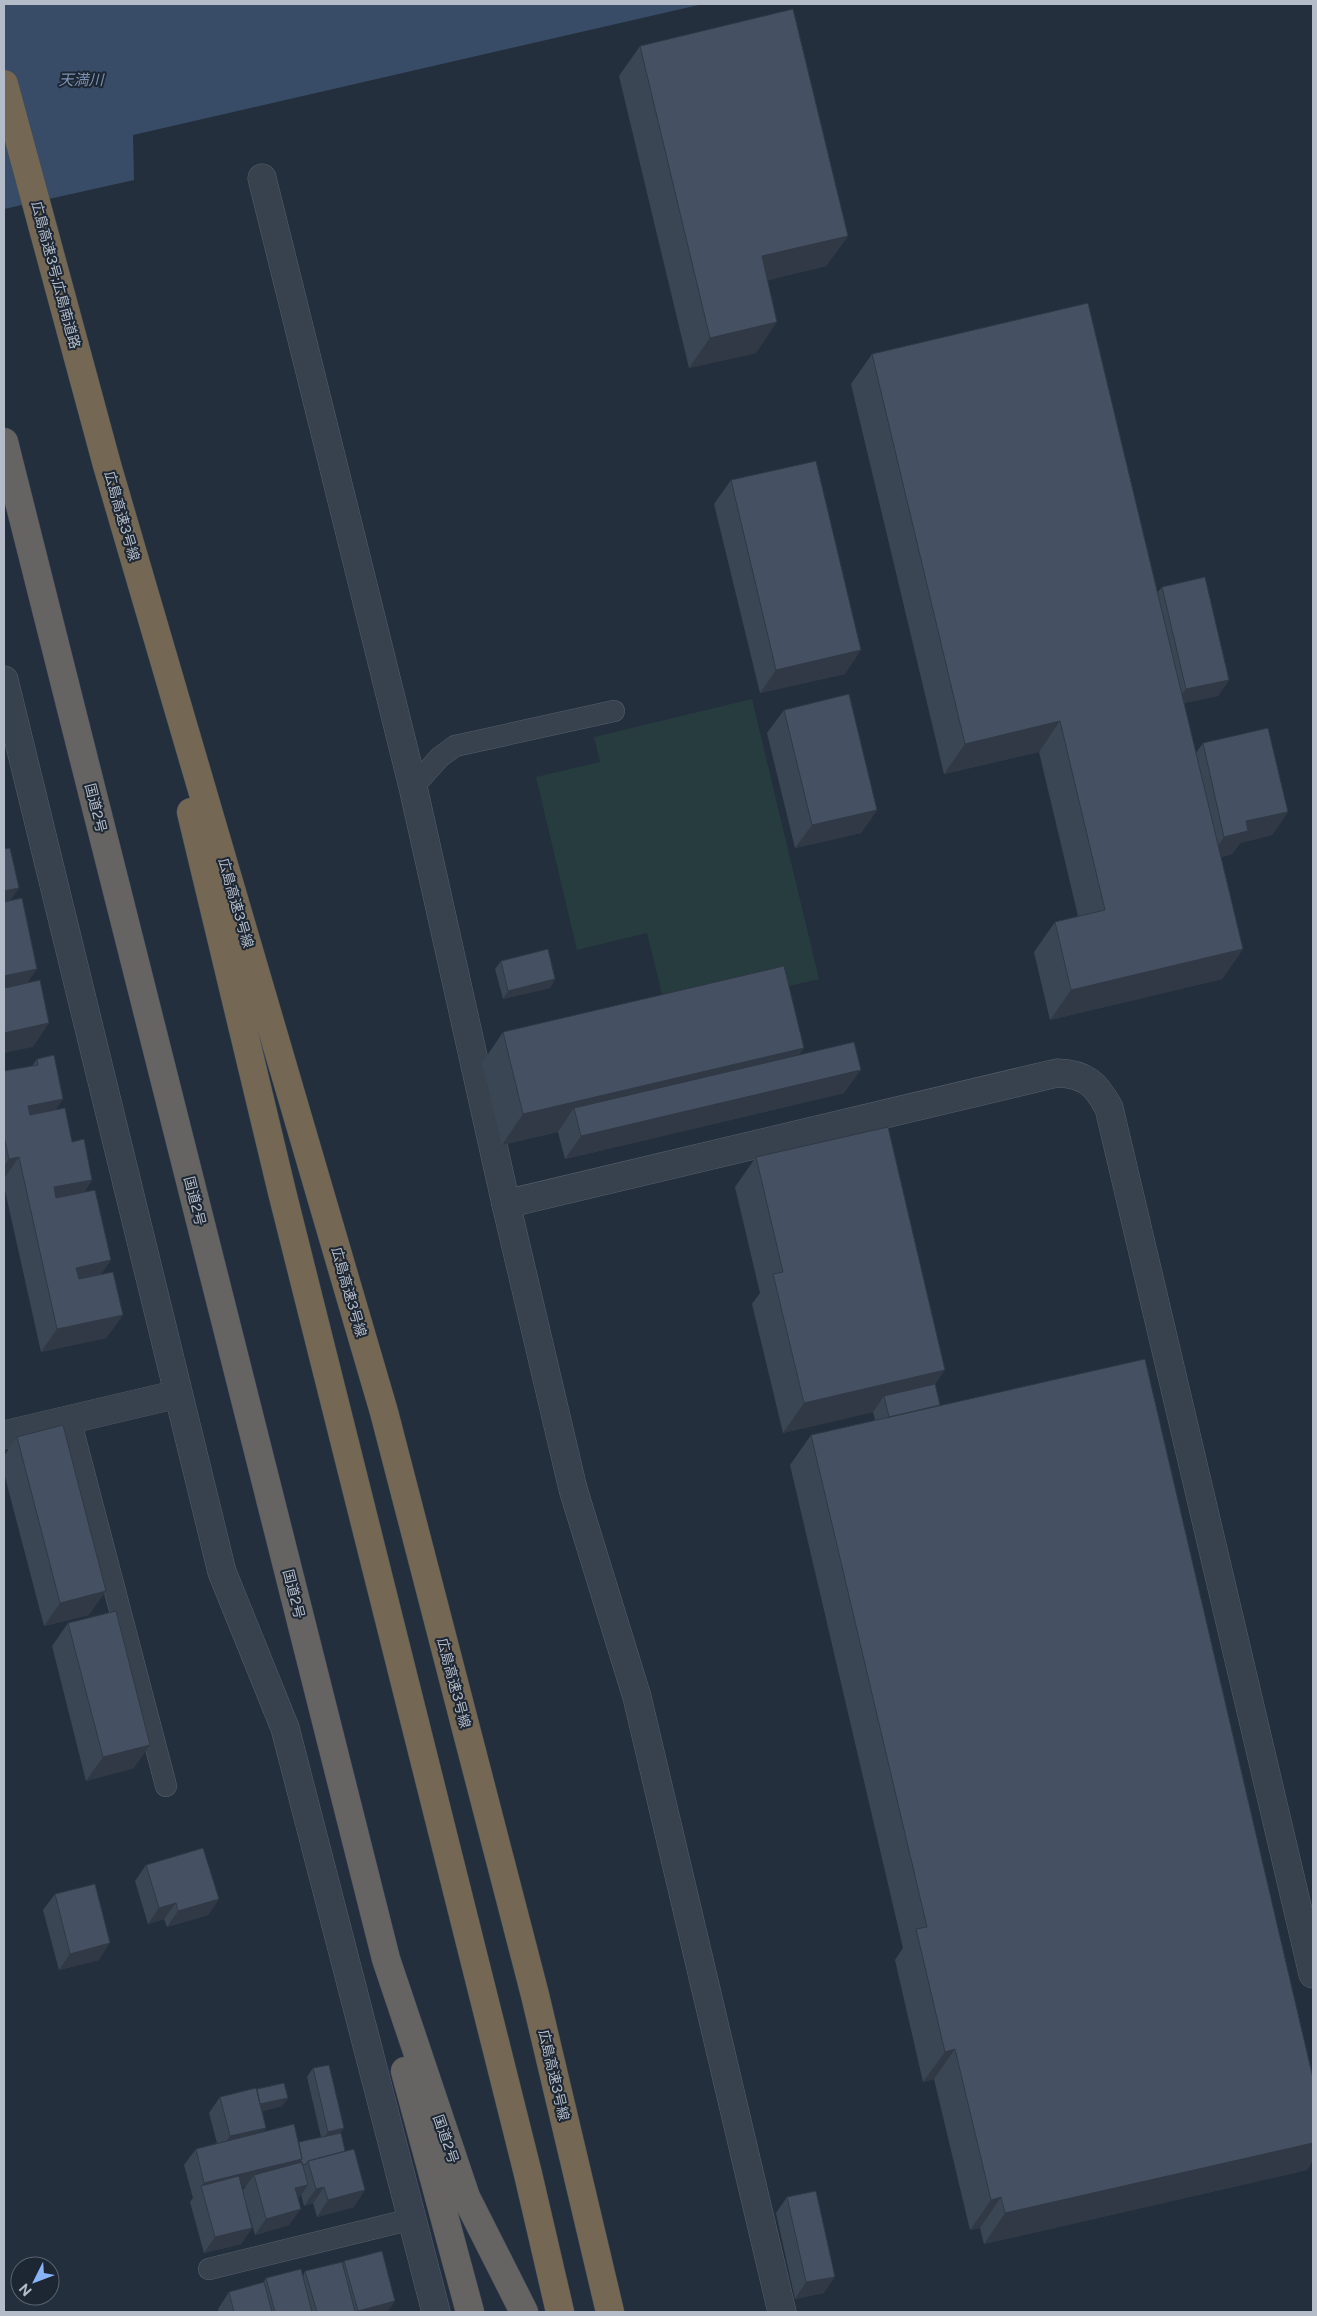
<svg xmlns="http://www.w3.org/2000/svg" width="1317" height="2316" viewBox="0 0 1317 2316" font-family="'Public Sans','Noto Sans JP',sans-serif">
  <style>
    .green { fill: #263c3f }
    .water { fill: #394c67 }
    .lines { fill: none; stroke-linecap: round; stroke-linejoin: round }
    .service-casing { stroke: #565f6c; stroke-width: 22 }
    .minor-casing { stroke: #565f6c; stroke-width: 29 }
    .tertiary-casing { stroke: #565f6c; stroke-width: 29 }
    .trunk-casing { stroke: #434c59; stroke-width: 29 }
    .motorway-casing { stroke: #434c59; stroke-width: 29 }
    .service { stroke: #38414e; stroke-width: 21 }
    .minor { stroke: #38414e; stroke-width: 28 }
    .tertiary { stroke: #38414e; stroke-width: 28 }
    .trunk { stroke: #656462; stroke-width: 28 }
    .motorway { stroke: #746855; stroke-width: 28 }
    .wall { fill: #3b4654; fill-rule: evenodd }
    .shaded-wall { fill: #303945 }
    .building { fill: #455162; stroke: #303945 }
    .labels { text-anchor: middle; stroke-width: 4; stroke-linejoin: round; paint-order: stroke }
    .street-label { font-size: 14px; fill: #b4bcc9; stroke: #1d2633 }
    .water-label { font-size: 15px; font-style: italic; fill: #7c92b1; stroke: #1d2633 }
  </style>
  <rect width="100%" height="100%" fill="#242f3e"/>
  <path class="green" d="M752,699l67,280 -152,36 -20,-82 -70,17 -41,-173 64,-15 -6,-25z"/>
  <path class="water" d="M4,4h699l-570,131 1,45 -130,29z"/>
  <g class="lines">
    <g class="service-casing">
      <path id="service" d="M413,787l27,-30 15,-11 159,-35
        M70,1419l96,367
        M209,2269l203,-50"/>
    </g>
    <g class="minor-casing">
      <path id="minor" d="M262,178l151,609 93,417 67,285 64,208 145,615
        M4,680l218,892 63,156 151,584
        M4,1435l174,-41"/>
    </g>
    <g class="tertiary-casing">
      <path id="tertiary" d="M506,1204l551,-131c29,1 39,11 52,35l204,866"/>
    </g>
    <g class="trunk-casing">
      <path id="trunk" d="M4,442l382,1517 80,238 58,115
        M405,2071l65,241"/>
    </g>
    <g class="motorway-casing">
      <path id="motorway" d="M4,84l103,381 277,947 151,583 75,317
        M191,812l91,380 246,982 32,138"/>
    </g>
    <use href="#service" class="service"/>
    <use href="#minor" class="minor"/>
    <use href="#tertiary" class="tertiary"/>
    <use href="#trunk" class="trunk"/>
    <use href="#motorway" class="motorway"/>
  </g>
  <path class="wall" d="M640,46l208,190 -22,30 -58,14 -12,73 -67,15 -70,-292z
    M872,354l285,239 5,-6 67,93 -11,16 -34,7 12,50 7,-10 85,69 -16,23 -32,8 -8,11 -11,3 22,92 -21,30 -172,41 -16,-68 21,-30 23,-6 -39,-164 -95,22 -93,-390z
    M731,480l114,194 -85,19 -46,-189z
    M784,710l93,100 -16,23 -66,15 -28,-115z
    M501,961l54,18 -5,9 -47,11 -8,-30z
    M503,1032l301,16 -5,7 45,38 -279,66 -7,-27 -56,13 -20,-82z
    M37,1059l19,51 36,70 -8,12 27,68 -10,14 22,41 -17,23 -65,14 -37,-166v-115l28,-5z
    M756,1157l179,227 5,21 373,673v82l-6,10 -323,74 -4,-16 -10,2 -36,-151 -11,3 -28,-122 8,-12 -113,-483 21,-30 64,-15 -2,-8 -90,21 -31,-129 8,-11 -25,-106z
    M17,1437l72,178 -45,11 -40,-153v-17z
    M68,1623l66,145 -48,13 -34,-135z
    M146,1865l73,34 -11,16 -41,12 -3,-8 -16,5 -13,-43z
    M55,1894l44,66 -40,10 -16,-60z
    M313,2068l31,60 -4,5 14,74 -37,10 -4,-14 -9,3 -3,-12 -3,5 -9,26 -34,10 -10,-36 7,29 -11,16 -37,9 -14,-51 3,-4 -9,-33 12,-16 21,-6 -8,-30 11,-16 37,-8 31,9 -6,8 -20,5 4,17 -3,4 36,10 22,-5 -14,-60zM246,2186l-4,5 -1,-4z
    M787,2197l37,96 -29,6 -19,-86z
    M344,2261l51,40 -8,11h-168l-1,-3 11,-17 34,-9 3,-5 37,-2 2,-5 37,-7z"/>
  <path class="shaded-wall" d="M848,236l-22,30 -85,21 21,-31z
    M777,322l-21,31 -67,15 21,-30z
    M861,650l-16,24 -85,19 16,-23z
    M1229,680l-11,16 -44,9 12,-16z
    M1060,721l-21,31 -95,22 21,-30z
    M877,810l-16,23 -66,15 17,-23z
    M1288,812l-16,23 -32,8 -8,11 -24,6 16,-23 22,-16z
    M19,888l-15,22v-19z
    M1243,949l-21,30 -172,41 21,-30z
    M37,969l-16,23 -17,4v-20z
    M555,979l-5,9 -47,11 5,-8z
    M49,1023l-16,24 -29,6v-20z
    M804,1048l-22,31 -208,29 -16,24 -56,13 21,-31z
    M861,1070l-17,23 -279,66 16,-23z
    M63,1099l-16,24 -35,7 16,-24z
    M19,1157l-15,22v-13l5,-7z
    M92,1180l-16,23 -38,8 16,-24z
    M111,1260l-17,24 -35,8 17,-24z
    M123,1315l-17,23 -65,14 16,-23z
    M945,1370l-21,30 -40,-4 -11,16 -90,21 21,-30z
    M106,1591l-17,24 -45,11 16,-23z
    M150,1745l-16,23 -48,13 17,-24z
    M219,1899l-11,16 -41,12 11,-16z
    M176,1903l-12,16 -16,5 11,-16z
    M110,1943l-11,17 -40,10 11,-16z
    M955,2049l-21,30 -11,3 22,-30z
    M288,2098l-6,8 -31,7 5,-8z
    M266,2128l-11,16 -36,8 11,-16z
    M344,2128l-6,8 -16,4 6,-8z
    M1313,2143v17l-6,10 -323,74 21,-31z
    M302,2159l-11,16h-37l-8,11 -42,10 -3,-9 3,-4z
    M308,2185l-11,16 -2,-13z
    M324,2187l-11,16 -9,3 12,-17z
    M365,2190l-11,17 -37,10 11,-17z
    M1001,2197l-21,31 -10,2 21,-30z
    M301,2209l-12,16 -34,10 11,-16z
    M252,2228l-11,16 -37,9 11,-16z
    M835,2277l-11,16 -29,6 11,-17z
    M395,2301l-8,11h-29v-1z"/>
  <path class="building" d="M793,9l55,227 -86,20 15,66 -67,16 -70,-292z
    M1088,303l155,646 -172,41 -16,-68 50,-12 -45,-189 -95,23 -93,-390z
    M816,461l45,189 -85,20 -45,-190z
    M1205,577l24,103 -43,9 -24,-102z
    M849,694l28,116 -65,15 -28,-115z
    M1268,728l20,84 -42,9 2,10 -24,6 -21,-94z
    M10,848l9,40 -15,3v-42z
    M22,898l15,71 -33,7v-74z
    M548,949l7,30 -47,12 -7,-30z
    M784,966l20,82 -281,66 -20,-82z
    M40,980l9,43 -45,10v-51l1,6z
    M854,1042l7,28 -280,66 -7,-28z
    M54,1055l9,44 -35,7 2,9 35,-7 7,34 12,-3 8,41 -38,7 2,11 39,-8 16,70 -35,8 3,11 34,-7 10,43 -66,14 -38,-172 -10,2 -5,-22v-66l34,-6 -1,-6z
    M888,1127l57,243 -141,33 -31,-129 10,-2 -27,-115z
    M1145,1359l168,719v65l-308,70 -4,-16 -10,3 -36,-151 -10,3 -29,-123 11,-2 -116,-492z
    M935,1384l5,21 -51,12 -5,-21z
    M63,1425l43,166 -46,12 -43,-166z
    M116,1611l34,134 -47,12 -35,-134z
    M203,1848l16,51 -41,12 -2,-8 -17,5 -13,-43z
    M95,1884l15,59 -40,11 -15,-60z
    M329,2065l15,63 -16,4 -15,-64z
    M284,2083l4,15 -28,6 -3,-15z
    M256,2088l10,40 -36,8 -10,-39z
    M294,2124l8,35 -98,24 -8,-34z
    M341,2133l4,18 -37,10 -2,3 -4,1v-3l-2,1 2,-4 -3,-17z
    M354,2149l11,41 -37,10 -4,-13 -8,2 -8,-28z
    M302,2162l6,23 -13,3 6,21 -35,10 -12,-44z
    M239,2176l13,52 -37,9 -14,-51z
    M816,2191l19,86 -29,5 -19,-85z
    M382,2251l13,50 -37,10 -14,-50z
    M342,2262l13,49 -4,1h-34l-12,-41z
    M301,2269l11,43h-37l-9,-34z
    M264,2282l8,30h-38l-5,-20z"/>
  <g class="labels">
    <g class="street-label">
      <text transform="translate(56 275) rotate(75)" y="5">広島高速3号;広島南道路</text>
      <text transform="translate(122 516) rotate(74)" y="5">広島高速3号線</text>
      <text transform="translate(96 808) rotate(76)" y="5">国道2号</text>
      <text transform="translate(236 903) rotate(74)" y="5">広島高速3号線</text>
      <text transform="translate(195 1201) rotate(76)" y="5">国道2号</text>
      <text transform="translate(349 1292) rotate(74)" y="5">広島高速3号線</text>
      <text transform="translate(294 1594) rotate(76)" y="5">国道2号</text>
      <text transform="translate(454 1683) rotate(75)" y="5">広島高速3号線</text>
      <text transform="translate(554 2075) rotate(77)" y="5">広島高速3号線</text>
      <text transform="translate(446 2139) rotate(71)" y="5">国道2号</text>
    </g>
    <g class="water-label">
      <text x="81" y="85">天満川</text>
    </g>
  </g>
  <rect width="1317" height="2316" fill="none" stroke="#b4bcc9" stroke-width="10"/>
  <g transform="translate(35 2281) rotate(228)"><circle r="24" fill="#1d2633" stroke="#59626f"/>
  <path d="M0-4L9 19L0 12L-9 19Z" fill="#8ab4f8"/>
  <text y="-8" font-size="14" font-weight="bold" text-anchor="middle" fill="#b4bcc9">N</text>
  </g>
</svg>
